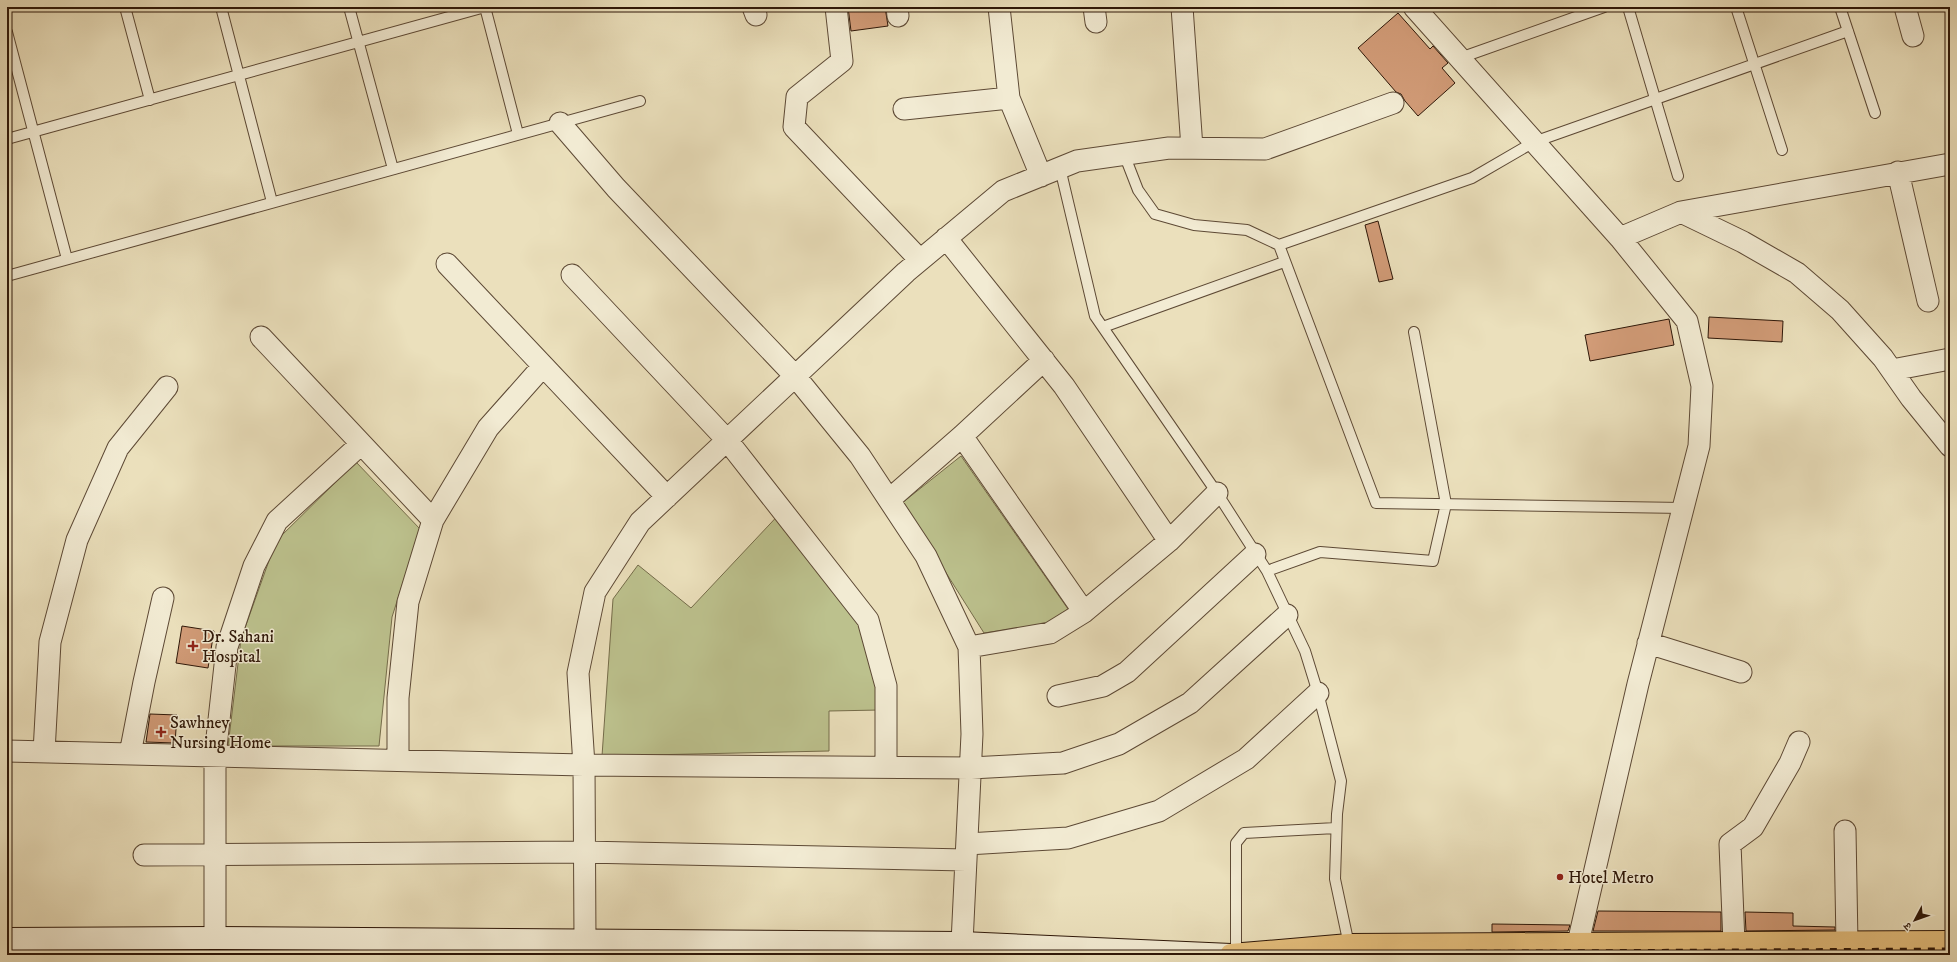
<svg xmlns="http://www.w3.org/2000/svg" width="1957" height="962" viewBox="0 0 1957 962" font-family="'IM FELL DW Pica','Noto Serif Devanagari',serif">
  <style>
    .green { fill: #bcc18d; stroke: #756c4a }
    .building { fill: #d19b77; stroke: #2e1708 }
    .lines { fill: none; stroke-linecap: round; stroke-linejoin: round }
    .lane-casing { stroke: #5d4935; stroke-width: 12 }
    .street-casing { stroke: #5d4935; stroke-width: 23 }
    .secondary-casing { stroke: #2e1708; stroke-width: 24 }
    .primary-casing { stroke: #2e1708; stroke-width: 24 }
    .lane { stroke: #f2ebd3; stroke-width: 10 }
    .street { stroke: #f2ebd3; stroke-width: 21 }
    .secondary { stroke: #f2ebd3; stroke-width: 22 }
    .primary { stroke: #e6c07e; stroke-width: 22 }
    .rail { stroke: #2e1708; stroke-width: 3; stroke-dasharray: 7 7; stroke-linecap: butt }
    .poi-dot { fill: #8f2418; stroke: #f2ebd3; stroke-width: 1.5 }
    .labels { text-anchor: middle; stroke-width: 3; stroke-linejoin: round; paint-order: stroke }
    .poi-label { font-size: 17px; fill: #2e1708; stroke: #f2ebd3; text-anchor: start }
  </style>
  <rect width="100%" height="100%" fill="#ebe0bc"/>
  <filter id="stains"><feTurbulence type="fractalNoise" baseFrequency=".005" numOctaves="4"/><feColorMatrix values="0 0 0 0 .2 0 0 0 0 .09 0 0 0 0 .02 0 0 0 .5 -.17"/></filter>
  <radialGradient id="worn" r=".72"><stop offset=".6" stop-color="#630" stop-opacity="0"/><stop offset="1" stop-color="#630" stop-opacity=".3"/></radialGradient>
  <path class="green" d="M961,456l107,153 -22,15 -62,9 -82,-130z
    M356,462l64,67 -28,88 -13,129h-151l13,-107 35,-98z
    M785,508l93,141 2,61 -51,1v40l-227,5 11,-157 25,-34 53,43z"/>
  <path class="building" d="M848,7h37l3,19 -37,5z
    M1398,13l32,36 3,-3 15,17 -6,5 13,15 -37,33 -13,-15 -4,-7 -5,-2 -38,-44z
    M1378,221l15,58 -14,3 -14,-57z
    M1709,317l74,4 -1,21 -74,-4z
    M1669,319l5,26 -84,16 -5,-26z
    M182,626l32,5 -6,37 -32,-5z
    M150,714l27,1 -2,28 -29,-1z
    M1598,911l123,1v19h-128z
    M1745,912l48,1v13l42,1v3l-89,1z
    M1492,924l78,1 -2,6 -76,1z"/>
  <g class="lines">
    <g class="lane-casing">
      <path id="lane" d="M125,7l25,93
        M221,7l51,195
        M349,7l44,162
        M485,7l33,127
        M1628,7l50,169
        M1736,7l46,143
        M1840,7l35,106
        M7,32l60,227
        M1460,58l144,-51
        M7,139l478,-132
        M1124,154l14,36 17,24 39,11 53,5 32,15 193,-67 62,-36 314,-111
        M1060,168l35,148 122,177 50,78 38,80 13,42 23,88 -4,33 -2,65 14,66
        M1279,245l97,258 307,5
        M7,276l633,-175
        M1103,327l181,-65
        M1267,571l53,-19 113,9 13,-57 -32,-172
        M1236,954v-111l8,-10 92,-5"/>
    </g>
    <g class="street-casing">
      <path id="street" d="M753,7l3,8
        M836,7l6,54 -45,36 -3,30 126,133
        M897,7l1,9
        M999,7l10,91 32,78
        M1094,7l2,15
        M1182,7l10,141
        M1414,7l206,231 67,83 15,65 -3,60 -61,238 -60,259
        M1905,7l8,29
        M904,109l105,-11
        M560,123l56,65 179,188 65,80 66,100 43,91 3,87 -10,209
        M1898,172l30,129
        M1681,212l269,-48
        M946,238l118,148 105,155
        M1620,238l61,-26 62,30 54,31 43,37 43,48 28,40 39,48
        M447,264l220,233
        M572,275l155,165 141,180 18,66v81
        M261,337l172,183
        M1892,370l58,-11
        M962,436l122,176
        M890,499l72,-63 82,-76
        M1648,643l93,29
        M969,647l81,-14 34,-21 85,-71 48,-48
        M1058,696l45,-10 24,-14 128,-118
        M7,751l577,14 387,3 92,-5 56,-19 71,-41 97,-88
        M44,752l6,-110 27,-102 41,-92 49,-61
        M130,754l14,-72 19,-84
        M398,760v-62l10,-96 25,-82 55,-92 55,-62
        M1845,831l2,112
        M967,844l101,-6 91,-27 87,-52 72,-66
        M144,855l439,-3 383,8
        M215,938v-182l12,-109 27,-81 23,-45 84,-77
        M585,941l-1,-176 -6,-92 17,-81 45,-70 266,-250 97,-81 74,-30 92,-13 96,1 128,-46
        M1734,943l-4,-99 23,-17 37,-64 9,-21"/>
    </g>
    <g class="secondary-casing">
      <path id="secondary" d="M7,939l208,-1 747,5 269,12"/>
    </g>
    <g class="primary-casing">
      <path id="primary" d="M1231,955l118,-10 601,-3"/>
    </g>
    <use href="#lane" class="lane"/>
    <use href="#street" class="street"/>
    <use href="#secondary" class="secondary"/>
    <use href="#primary" class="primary"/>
    <path class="rail" d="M1298,955l34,-3 618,-3"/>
  </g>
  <g class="poi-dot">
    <path d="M191 640h4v4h4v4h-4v4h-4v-4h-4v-4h4z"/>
    <path d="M159 726h4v4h4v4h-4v4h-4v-4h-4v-4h4z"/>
    <circle cx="1560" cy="877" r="4"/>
  </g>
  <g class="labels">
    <g class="poi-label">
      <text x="202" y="642">Dr. Sahani<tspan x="202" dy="20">Hospital</tspan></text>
      <text x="170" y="728">Sawhney<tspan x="170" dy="20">Nursing Home</tspan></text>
      <text x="1568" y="883">Hotel Metro</text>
    </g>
  </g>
  <rect width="1957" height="962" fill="none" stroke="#ebe0bc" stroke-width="24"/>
  <rect x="8" y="8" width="1941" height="946" fill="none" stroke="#2e1708" stroke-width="2"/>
  <rect x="12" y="12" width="1933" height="938" fill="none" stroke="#2e1708"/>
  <g transform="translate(1915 920) rotate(229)" stroke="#f2ebd3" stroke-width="3" paint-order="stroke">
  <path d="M0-3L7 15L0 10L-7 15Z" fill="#2e1708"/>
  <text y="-6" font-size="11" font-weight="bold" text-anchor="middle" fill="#2e1708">उ</text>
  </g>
  <rect width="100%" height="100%" filter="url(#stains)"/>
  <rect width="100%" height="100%" fill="url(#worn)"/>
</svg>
